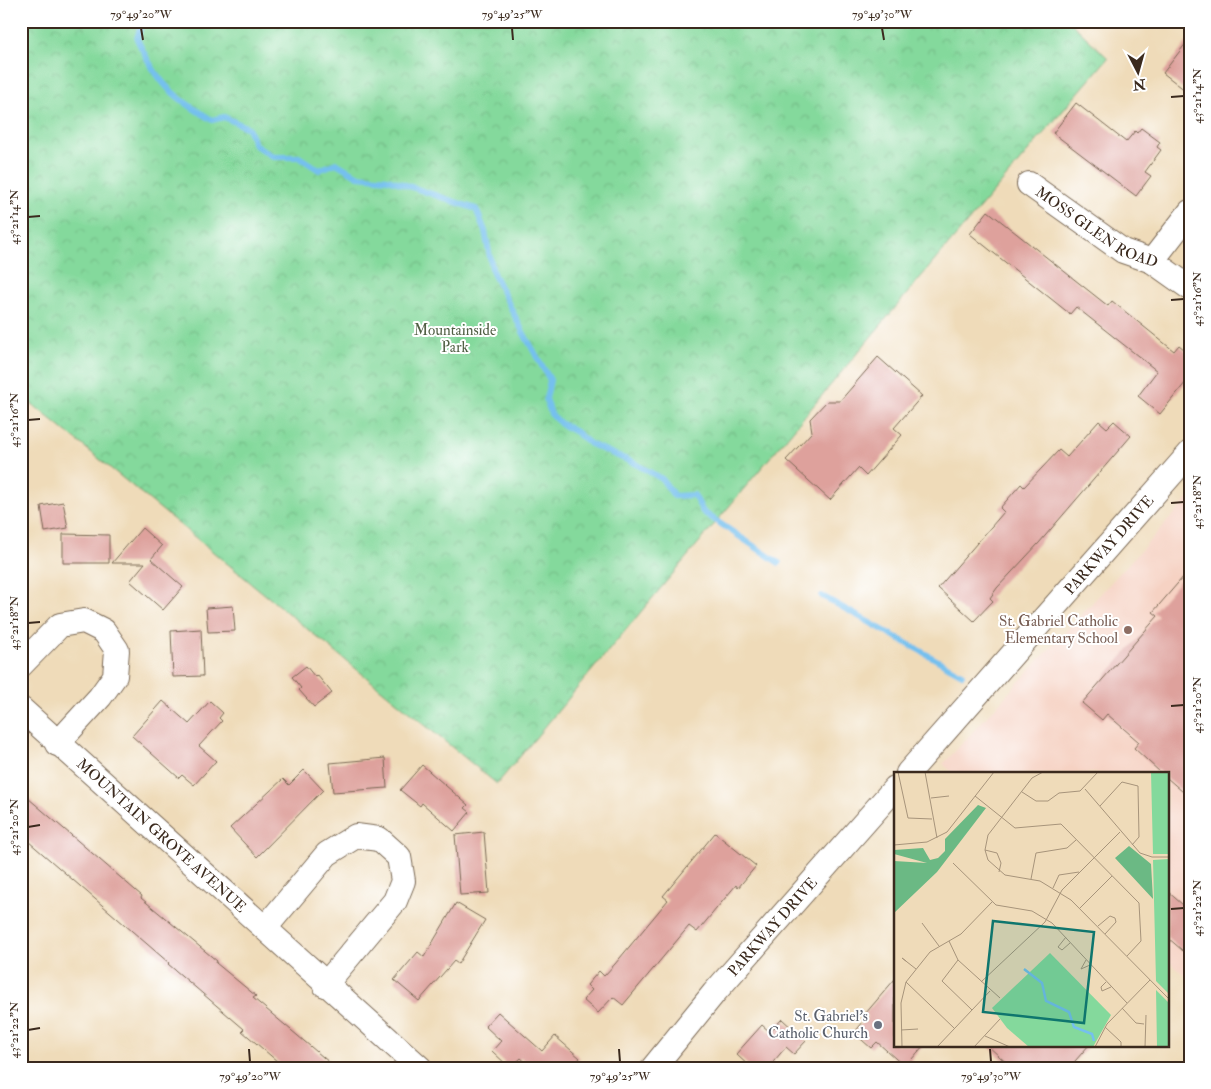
<svg xmlns="http://www.w3.org/2000/svg" width="1211" height="1089" viewBox="0 0 1211 1089" font-family="'IM FELL Double Pica',serif">
  <style>
    .built { fill: #f6d2c3 }
    .park { fill: url(#park-crowns); stroke: #60825d }
    .lines { fill: none; stroke-linecap: round; stroke-linejoin: round }
    .stream { stroke: #75c0ee; stroke-width: 6 }
    .building { fill: #dea19c }
    .street-casing { stroke: #7a6854; stroke-width: 26 }
    .street { stroke: #fff; stroke-width: 24 }
    .ticks { fill: none; stroke: #3b2a1e; stroke-width: 2 }
    .education-dot { fill: #8d6e63; stroke: #fff; stroke-width: 2 }
    .worship-dot { fill: #6b7280; stroke: #fff; stroke-width: 2 }
    .labels { text-anchor: middle; stroke-width: 4; stroke-linejoin: round; paint-order: stroke }
    .street-label { font-size: 15px; fill: #3b2a1e; stroke: #fff }
    .park-label { font-size: 15px; fill: #515f44; stroke: #fff }
    .education-label { font-size: 15px; fill: #785e54; stroke: #fff; text-anchor: end }
    .worship-label { font-size: 15px; fill: #5b616d; stroke: #fff; text-anchor: end }
    .inset-river { fill: none; stroke: #75c0ee; stroke-width: 2.5 }
    .inset-road { fill: none; stroke: #a7947b; stroke-width: 1 }
    .view { fill: #0f766e; fill-opacity: 0.15; stroke: #0f766e; stroke-width: 2.5 }
    .inset-edge { fill: none; stroke: #3b2a1e; stroke-width: 2.5 }
    .neatline { fill: none; stroke: #3b2a1e; stroke-width: 2 }
    .ticks-label { font-size: 12px; text-anchor: middle; fill: #3b2a1e }
  </style>
  <defs>
    <pattern id="park-crowns" width="20" height="18" patternUnits="userSpaceOnUse" patternTransform="scale(1.25)"><rect width="20" height="18" fill="#84d99c"/><path d="M2 6a3 3 0 1 1 6 0M12 15a3 3 0 1 1 6 0" fill="none" stroke="#73ba86"/></pattern>
  </defs>
  <rect width="100%" height="100%" fill="#fff"/>
  <filter id="ink" filterUnits="userSpaceOnUse"><feTurbulence type="fractalNoise" baseFrequency=".02" numOctaves="2"/><feDisplacementMap in="SourceGraphic" scale="10" xChannelSelector="R" yChannelSelector="G"/><feConvolveMatrix kernelMatrix="1 2 1 2 8 2 1 2 1" color-interpolation-filters="sRGB"/></filter>
  <filter id="wash" filterUnits="userSpaceOnUse"><feTurbulence type="fractalNoise" baseFrequency=".0096" numOctaves="4" result="noise"/><feDisplacementMap in="SourceGraphic" scale="20" xChannelSelector="R" yChannelSelector="G"/><feGaussianBlur stdDeviation="1.12" result="paint"/><feColorMatrix in="noise" values="0 0 0 0 0 0 0 0 0 0 0 0 0 0 0 0 0 1.4 0 .05"/><feComposite in="paint" operator="in"/></filter>
  <g filter="url(#wash)">
    <rect width="100%" height="100%" fill="#efdbb9"/>
    <path class="built" d="M1190,497v483l-23,-20v-187h-214l-10,-9z"/>
    <path class="park" d="M21,21h1048l39,37 -177,207 -434,519 -476,-389z"/>
    <g class="lines">
      <path class="stream" d="M142,21l-5,18c21,44 33,56 75,81l12,-3 24,11 7,17 19,12h25l20,13 17,-7 22,13 30,3 88,30 9,22 8,42 30,59 27,48 -4,19 5,15 10,10 15,8 14,12 44,19 28,16 12,17 20,-1 9,17 76,51
        M822,596l140,78"/>
    </g>
    <g id="blocks">
      <path class="building" d="M1190,38v56l-27,-21z
        M1076,103l50,39 9,-11 2,2 4,-5 19,14 -3,5 4,3 -16,22 6,4 -15,20 -83,-63z
        M988,211l120,95 4,-5 62,50 5,-6 11,9v23l-30,37 -22,-18 19,-25 -81,-64 -6,7 -100,-80z
        M878,357l44,39 -28,32 8,7 -36,41 -8,-8 -28,32 -44,-40 26,-28 -2,-13 17,-18h13z
        M1099,421l8,7 7,-7 17,15 -92,107 -42,45 -7,10 3,3 -19,20 -36,-33 66,-76 -4,-4 21,-24 3,3 35,-37 8,7z
        M63,502l5,26 -23,4 -4,-26z
        M142,528l20,18 -11,13 32,28 -20,23 -33,-29 15,-18h-33z
        M63,534l46,1v28h-46z
        M1190,569v229l-23,-20v-5h-6l-27,-25 5,-6 -32,-28 -5,6 -20,-17 76,-87 -5,-4z
        M233,606l2,25 -27,1 -2,-24z
        M201,629l2,47 -30,1 -2,-46z
        M306,666l9,11 2,-2 15,18 -18,14 -15,-17 2,-2 -9,-11z
        M163,701l26,23 21,-23 13,12 -4,5 3,3 -23,25 17,15 -22,24 -12,-10 -3,3 -47,-42z
        M385,758l2,30 -54,4 -3,-29z
        M422,765l46,40 -3,3 5,4 -16,19 -32,-28 -2,3 -20,-16z
        M304,770l19,20 -66,67 -27,-29 53,-49 6,6z
        M21,792l121,104 -1,2 76,63 -1,2 40,33 -3,2 83,70h-51l-43,-37 2,-2 -76,-65 1,-1 -148,-128z
        M484,832l5,61 -29,2 -5,-60z
        M715,833l41,33 -18,22 -2,-3 -39,47 -8,-6 -66,79 -10,-8 -15,16 -15,-13 9,-10 -5,-5 12,-14 5,5 11,-12 53,-64 -5,-4z
        M1167,891l23,20v46l-23,-20z
        M456,903l29,17 -27,44 -4,-3 -35,40 -25,-21 24,-28 6,5z
        M895,979v66h29l-19,22 -28,-25 -6,6 -17,-15 14,-17 -3,-2z
        M498,1012l44,39 13,-15 25,22 -9,10h-45l3,-3 -8,-7 -11,10 -18,-17 9,-10 -16,-15z
        M782,1019l24,22 -12,13 -8,-7 -18,21h-17l-15,-14 26,-29 8,7z
        M987,1045h102l-20,23h-57z"/>
    </g>
  </g>
  <g filter="url(#ink)">
    <use href="#blocks" fill-opacity="0" stroke="#7a6854" stroke-width="1"/>
    <g class="lines">
      <g class="street-casing">
        <g id="street">
          <path id="s1" d="M1029,184l94,67 29,10 38,27"/>
          <path d="M1152,261l38,-49"/>
          <path d="M21,665l39,-40 24,-4 20,10 13,19 -2,26 -15,21 -43,47"/>
          <path id="s2" d="M21,709l399,359"/>
          <path id="s3" d="M908,773l282,-320"/>
          <path d="M265,928l62,-74 29,-18 23,3 20,18 4,24 -8,20 -70,84"/>
          <path id="s4" d="M653,1068l61,-75 181,-205"/>
        </g>
      </g>
      <use href="#street" class="street"/>
    </g>
  </g>
  <path class="ticks" d="M141,28l2,12M512,28l1,12M882,28l2,12M1171,97l13,-1M28,217l12,-1M1171,300l13,-1M28,420l12,-1M1171,503l13,-1M28,623l12,-1M1171,706l13,-1M28,827l12,-2M1171,909l13,-1M28,1030l12,-2M249,1049l1,13M619,1049l1,13M990,1049l1,13"/>
  <circle class="education-dot" cx="1128" cy="630" r="5"/>
  <circle class="worship-dot" cx="878" cy="1025" r="5"/>
  <g class="labels">
    <g class="street-label">
      <text dy="5" stroke="none"><textPath href="#s1" startOffset="81">MOSS GLEN ROAD</textPath></text>
      <text dy="5" stroke="none"><textPath href="#s3" startOffset="304">PARKWAY DRIVE</textPath></text>
      <text dy="5" stroke="none"><textPath href="#s2" startOffset="189">MOUNTAIN GROVE AVENUE</textPath></text>
      <text dy="5" stroke="none"><textPath href="#s4" startOffset="185">PARKWAY DRIVE</textPath></text>
    </g>
    <g class="park-label">
      <text x="455" y="335">Mountainside<tspan x="455" dy="17">Park</tspan></text>
    </g>
    <g class="education-label">
      <text x="1118" y="626">St. Gabriel Catholic<tspan x="1118" dy="17">Elementary School</tspan></text>
    </g>
    <g class="worship-label">
      <text x="868" y="1021">St. Gabriel's<tspan x="868" dy="17">Catholic Church</tspan></text>
    </g>
  </g>
  <g transform="translate(894 772)">
    <rect width="275" height="275" fill="#efdbb9"/>
    <path d="M257,0h18v82h-16zM275,87v135l-13,-13 -3,-121zM262,218l13,13v44h-12z" fill="#84d99c"/>
    <path d="M84,33l8,3 -49,64 -43,41v-52l33,2 -33,-9v-4l29,-2 7,12 8,-2 7,-7v-12zM235,74l22,18 2,35 -38,-41z" fill="#6bb984"/>
    <path d="M156,181l61,62 -18,32h-64l-22,-19 -15,-20z" fill="#84d99c"/>
    <path class="inset-river" d="M130,197l18,14 4,18 23,11 5,15 18,7 2,7"/>
    <path class="inset-road" d="M4,0l10,46 24,1M31,0l12,66M149,0l-11,6 -44,57 -3,15 3,10 17,15 35,6 31,19 98,99M191,17l55,64 12,4h17M128,20l14,9h12l11,-8 21,-2 18,-19M81,24l40,32 46,-4 78,79 2,38 -14,15M37,26l18,-2M206,34l22,-24 16,4 1,51 -7,8M0,73l33,-3 20,-10 47,-60M91,78l12,3 4,10 -2,9M59,91l43,42 36,6 20,12 75,80M137,107l5,-26 31,-5 9,-8M159,116l6,-13 20,-3M186,136l32,-32M28,151l17,23M204,154l12,-10 5,2 1,4 -11,12M172,165l-8,10 4,3 8,-7M55,169l9,19 42,38M64,188l-16,21 30,29M192,188l-5,9 9,-4M12,189l-4,-3 14,11M12,210l48,46M87,210l64,-60 17,-32 58,-58M212,210l-5,5 1,4 9,-4M228,236l14,15 8,1M211,255l16,15v5M7,258l17,-1M91,264l25,11M8,275l-1,-44 5,-21 24,-30 31,-18 31,-32M43,275l53,-56M80,275l26,-28M201,275l12,-23 43,-44M251,275l1,-32"/>
    <path class="view" d="M99,149l101,11 -10,91 -101,-11z"/>
    <rect width="275" height="275" class="inset-edge"/>
  </g>
  <rect width="1211" height="1089" fill="none" stroke="#fff" stroke-width="55"/>
  <g transform="translate(1138 72) rotate(174)" stroke="#ffffff" stroke-width="4" paint-order="stroke">
  <path d="M0-4L9 19L0 12L-9 19Z" fill="#3b2a1e"/>
  <text y="-8" font-size="14" font-weight="bold" text-anchor="middle" fill="#3b2a1e">N</text>
  </g>
  <rect x="28" y="28" width="1156" height="1034" class="neatline"/>
  <g class="ticks-label">
    <text x="141" y="18">79°49'20"W</text>
    <text x="512" y="18">79°49'25"W</text>
    <text x="882" y="18">79°49'30"W</text>
    <text transform="translate(1197 96) rotate(-90)" y="4">43°21'14"N</text>
    <text transform="translate(14 217) rotate(-90)" y="4">43°21'14"N</text>
    <text transform="translate(1197 299) rotate(-90)" y="4">43°21'16"N</text>
    <text transform="translate(14 420) rotate(-90)" y="4">43°21'16"N</text>
    <text transform="translate(1197 502) rotate(-90)" y="4">43°21'18"N</text>
    <text transform="translate(14 623) rotate(-90)" y="4">43°21'18"N</text>
    <text transform="translate(1197 705) rotate(-90)" y="4">43°21'20"N</text>
    <text transform="translate(14 827) rotate(-90)" y="4">43°21'20"N</text>
    <text transform="translate(1197 908) rotate(-90)" y="4">43°21'22"N</text>
    <text transform="translate(14 1030) rotate(-90)" y="4">43°21'22"N</text>
    <text x="250" y="1080">79°49'20"W</text>
    <text x="620" y="1080">79°49'25"W</text>
    <text x="991" y="1080">79°49'30"W</text>
  </g>
</svg>
